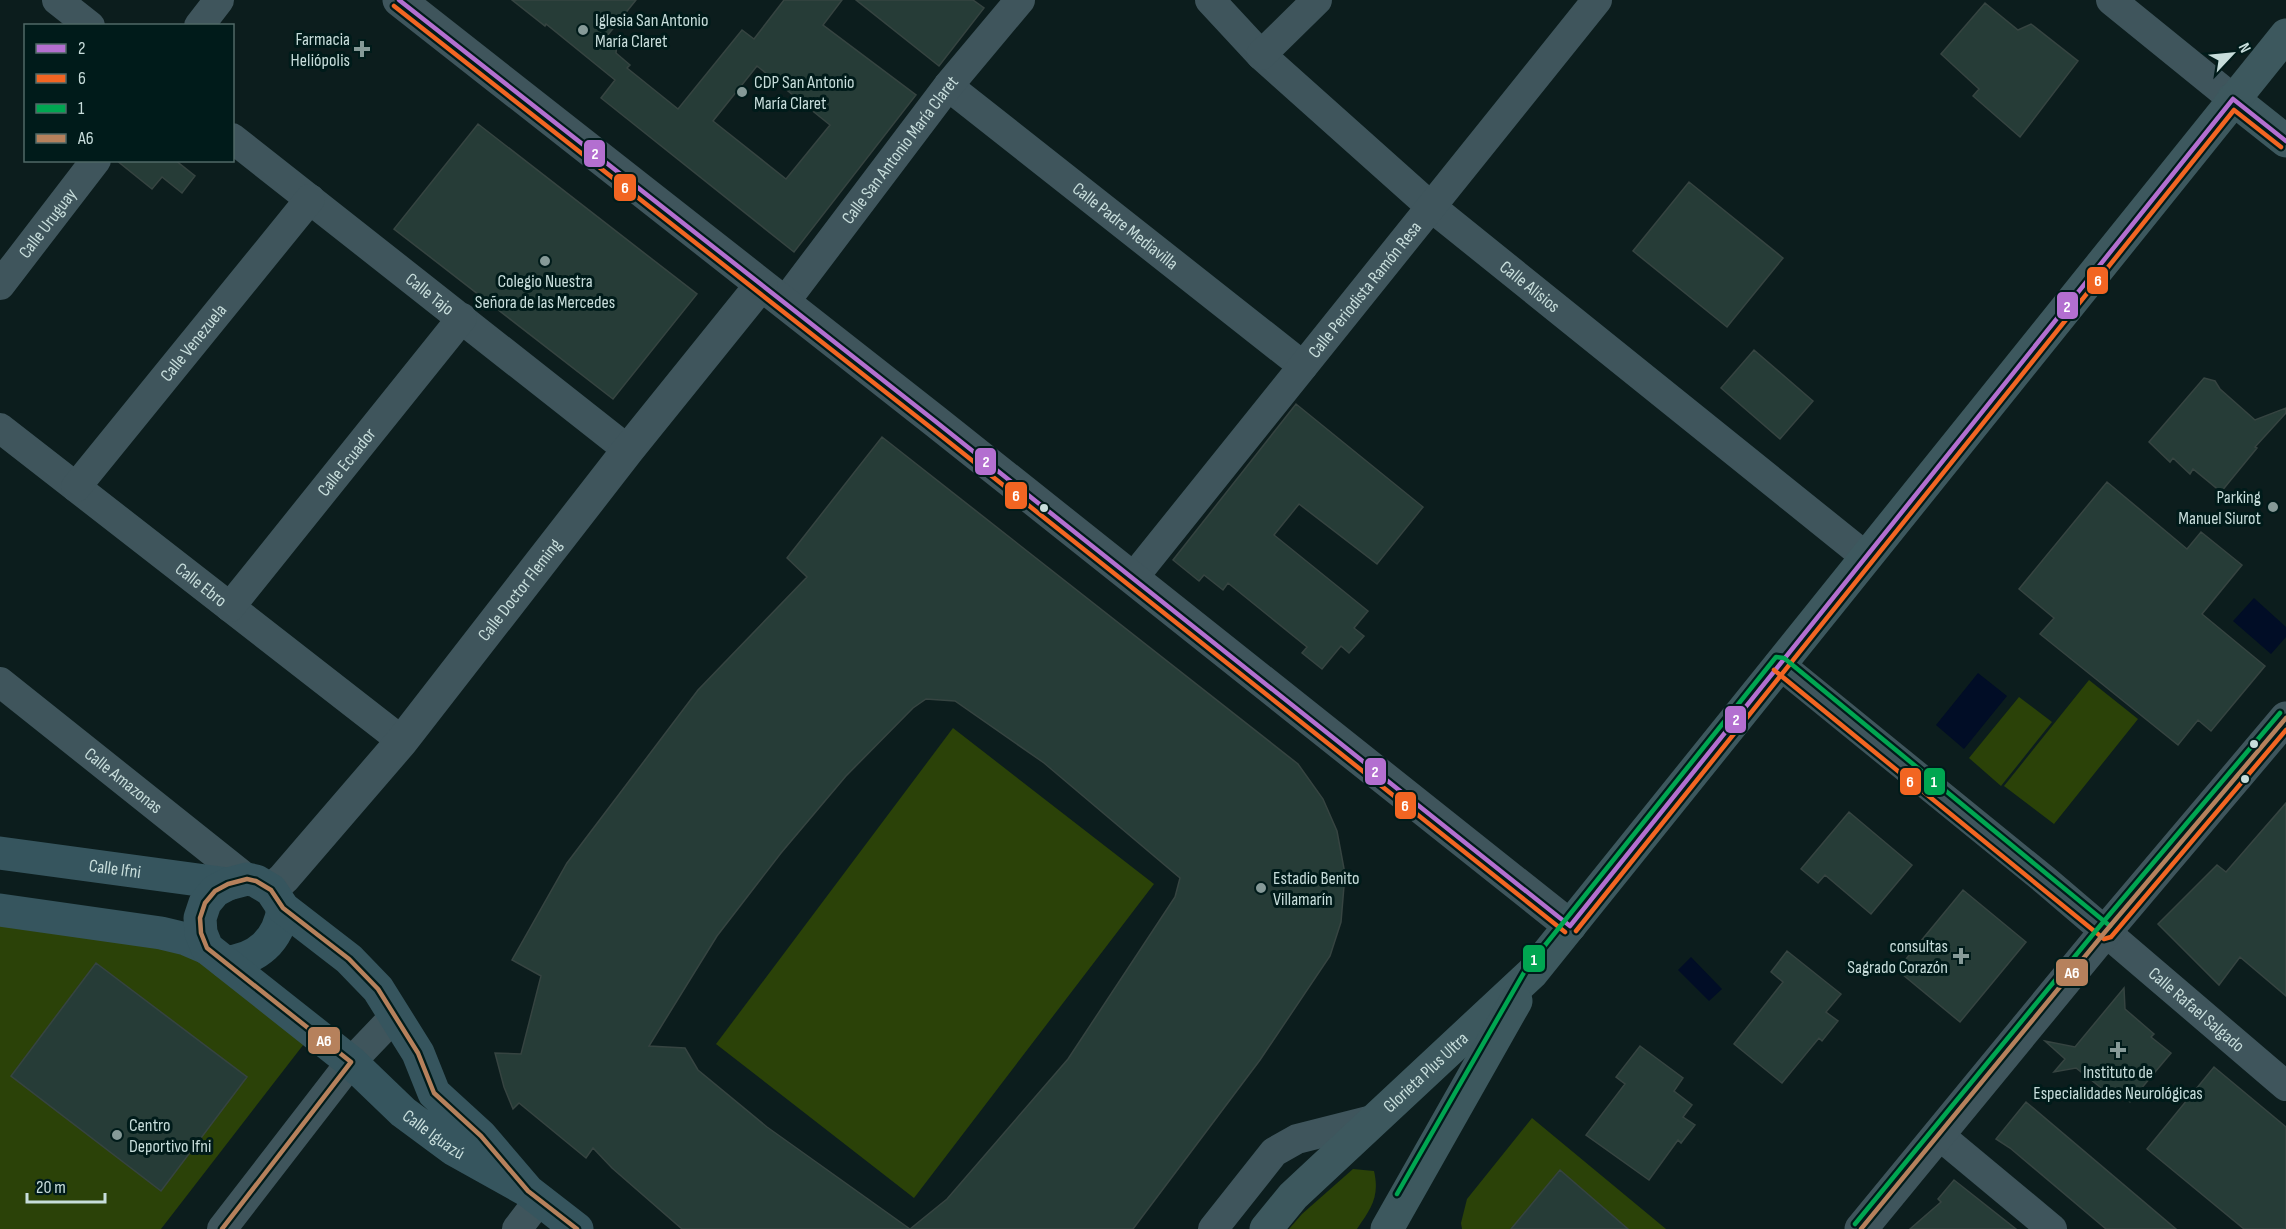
<svg xmlns="http://www.w3.org/2000/svg" width="2286" height="1229" viewBox="0 0 2286 1229" font-family="'Sofia Sans Condensed',sans-serif">
  <style>
    .green { fill: #2b4208 }
    .water { fill: #010d26 }
    .building { fill: #263c37; stroke: #364441; stroke-width: 1.5; fill-rule: evenodd }
    .lines { fill: none; stroke-linecap: round; stroke-linejoin: round }
    .minor { stroke: #3f555c; stroke-width: 30 }
    .tertiary { stroke: #3f555c; stroke-width: 33 }
    .secondary { stroke: #36555e; stroke-width: 33 }
    .primary { stroke: #3d585e; stroke-width: 33 }
    .bus-1-casing { stroke: #001b1a; stroke-width: 9 }
    .bus-2-casing { stroke: #001b1a; stroke-width: 9 }
    .bus-3-casing { stroke: #001b1a; stroke-width: 9 }
    .bus-4-casing { stroke: #001b1a; stroke-width: 9 }
    .bus-1 { stroke: #b36fd0; stroke-width: 4.5 }
    .bus-2 { stroke: #f26522; stroke-width: 4.5 }
    .bus-3 { stroke: #00a651; stroke-width: 4.5 }
    .bus-4 { stroke: #b6815c; stroke-width: 4.5 }
    .poi-dot { fill: #869a98; stroke: #001b1a; stroke-width: 2 }
    .bus-dot { fill: #c7dddb; stroke: #001b1a; stroke-width: 2 }
    .labels { text-anchor: middle; stroke-width: 6; stroke-linejoin: round; paint-order: stroke }
    .poi-label { font-size: 18px; fill: #c7dddb; stroke: #001b1a; text-anchor: start }
    .street-label { font-size: 18px; fill: #c7dddb; stroke: #001b1a }
    .line-badge { stroke: #001b1a; stroke-width: 2 }
    .badge-label { font-size: 16px; text-anchor: middle; font-weight: bold; fill: #fff }
  </style>
  <rect width="100%" height="100%" fill="#0c1d1d"/>
  <path class="green" d="M2089,680l49,39 -84,105 -50,-38z
    M2019,697l33,25 -51,64 -32,-28z
    M953,728l201,156 -240,314 -198,-154z
    M0,922l187,29 120,89 -146,189h-161z
    M1532,1118l134,111h-204l-1,-6 6,-24z
    M1353,1169l21,2c6,26 -3,37 -17,58h-68l13,-15z"/>
  <path class="water" d="M2254,598l32,29v10l-15,17 -38,-33z
    M1978,673l29,23 -43,53 -28,-24z
    M1691,957l31,32 -13,12 -31,-31z"/>
  <path class="building" d="M512,0h124l-29,36 10,8 -1,9 14,12 -3,3 51,41 64,-79 12,9 30,-39h58l-19,25 93,70 -122,157 -193,-154 14,-18 -69,-56 -1,2zM757,66l73,59 -44,54 -73,-58z
    M856,0h117l11,8 -45,58z
    M1985,3l33,27 13,-6 47,37 -58,76 -47,-41 6,-7 -38,-35z
    M478,124l219,170 -84,105 -219,-170z
    M116,160h59l20,16 -13,17 -20,-16 -10,12z
    M1689,182l94,76 -56,69 -94,-76z
    M1754,350l59,51 -33,38 -59,-51z
    M2204,378l11,3 5,8 35,31 31,-12v5l-31,34 2,1 -36,44 -28,-23 -3,5 -17,-16 -3,4 -21,-20z
    M1296,404l127,103 -46,57 -78,-60 -25,31 94,76 -14,17 10,8 -15,17 -8,-7 -19,23 -20,-16 5,-6 -79,-64 -5,7 -19,-15 -5,6 -26,-21z
    M882,437l416,327 25,35 14,32 8,43 -4,48 -11,34 -70,104 -127,169h-451l-70,-61 -19,-20 -7,10 -67,-55 -6,6 -9,-22 -9,-34 26,1 20,-78 -29,-16 55,-97 131,-173 109,-113 -20,-19zM926,699l29,2 89,62 136,115 -5,19 -107,162 -121,140 -37,30 -143,-102 -69,-57 -13,-22 -36,-2 68,-110 64,-83 65,-77 67,-68z
    M2107,482l80,67 14,-17 41,33 -40,49 63,52 -54,65 -13,-11 -20,25 -138,-111 14,-16 -35,-29z
    M2286,803v193l-46,-39 -21,28 -61,-61 59,-59 9,7z
    M1849,812l63,53 -41,49 -46,-39 -7,8 -17,-14z
    M1963,890l63,52 -66,80 -63,-52z
    M1787,951l54,43 -15,18 12,9 -16,20 -3,-3 -37,45 -48,-39 49,-62 -12,-10z
    M96,963l151,114 -86,114 -150,-115z
    M2124,988l1,21 29,25 -3,3 20,16 -41,49 -9,-9 -1,4 -12,-10 -3,4 -29,-23 -22,4 11,-13 -20,-18 30,6z
    M1640,1046l43,32 -9,13 18,14 -9,12 12,8 -14,18 -3,-3 -29,40 -63,-45 39,-51 -9,-7z
    M2214,1067l72,60v102h-42l-97,-80z
    M2026,1102l150,127h-70l-96,-81 -14,-9z
    M1560,1170l68,59h-117z
    M1954,1180l62,49h-106l31,-27 -3,-3z"/>
  <g class="lines">
    <g class="minor">
      <path d="M57,0l33,26"/>
      <path id="s1" d="M1210,0l51,55 169,151 436,351"/>
      <path d="M2111,0l122,99"/>
      <path d="M199,26l20,-26"/>
      <path d="M1261,55l56,-55"/>
      <path id="s2" d="M948,86l355,280"/>
      <path id="s3" d="M232,138l396,312"/>
      <path id="s4" d="M0,285l96,-125"/>
      <path id="s5" d="M784,303l164,-217 72,-86"/>
      <path id="s6" d="M0,428l402,313"/>
      <path id="s7" d="M76,487l234,-288"/>
      <path id="s8" d="M1133,578l464,-578"/>
      <path id="s9" d="M230,607l232,-289"/>
      <path id="s10" d="M1779,664l267,217 240,205"/>
      <path id="s11" d="M0,682l247,197"/>
      <path d="M1939,1135l113,94"/>
      <path d="M222,1229l129,-167 44,-46"/>
      <path d="M517,1229l23,-30"/>
      <path d="M1213,1229l61,-77 23,-13 79,-20"/>
    </g>
    <g class="tertiary">
      <path d="M399,0l536,421 635,505"/>
      <path id="s12" d="M271,890l13,-12 118,-137 226,-291 133,-165"/>
      <path d="M1861,1229l244,-297 181,-214"/>
    </g>
    <g class="secondary">
      <path id="s13" d="M0,853l228,31"/>
      <path d="M0,910l161,23 25,6 21,9"/>
      <path d="M225,962c32,-2 54,-22 58,-54"/>
      <path id="s14" d="M528,1191l-47,-55 -47,-43 -16,-40 -40,-64 -29,-30 -66,-51 -12,-18 -15,-9 -9,-2 -19,5 -13,7 -10,12 -5,15 1,15 6,15 144,114 52,50 50,37 75,42 49,38"/>
    </g>
    <g class="primary">
      <path d="M2233,99l53,42"/>
      <path id="s15" d="M1266,1229l27,-33 239,-223 754,-938"/>
      <path d="M1387,1229l129,-228"/>
    </g>
    <g class="bus-1-casing">
      <path id="bus-1" d="M399,0l536,421 635,505
        M2233,99l53,42
        M1570,926l663,-827"/>
    </g>
    <g class="bus-2-casing">
      <path id="bus-2" d="M394,6l536,421 635,505
        M1774,670l330,269 7,-2 175,-207
        M1576,931l658,-821 47,37"/>
    </g>
    <g class="bus-3-casing">
      <path id="bus-3" d="M1397,1194l129,-225 250,-312 8,1 326,268
        M1855,1224l244,-297 181,-214"/>
    </g>
    <g class="bus-4-casing">
      <path id="bus-4" d="M222,1229l129,-167 -144,-114 -6,-15 -1,-15 5,-15 10,-12 13,-7 19,-5 9,2 15,9 12,18 66,51 29,30 40,64 16,40 47,43 47,55 49,38
        M1861,1229l244,-297 181,-214"/>
    </g>
    <use href="#bus-1" class="bus-1"/>
    <use href="#bus-2" class="bus-2"/>
    <use href="#bus-3" class="bus-3"/>
    <use href="#bus-4" class="bus-4"/>
  </g>
  <g class="poi-dot">
    <circle cx="583" cy="30" r="6"/>
    <path d="M359 40h6v6h6v6h-6v6h-6v-6h-6v-6h6z"/>
    <circle cx="742" cy="92" r="6"/>
    <circle cx="545" cy="261" r="6"/>
    <circle cx="2273" cy="507" r="6"/>
    <circle cx="1261" cy="888" r="6"/>
    <path d="M1958 947h6v6h6v6h-6v6h-6v-6h-6v-6h6z"/>
    <path d="M2115 1041h6v6h6v6h-6v6h-6v-6h-6v-6h6z"/>
    <circle cx="117" cy="1135" r="6"/>
  </g>
  <g class="bus-dot">
    <circle cx="1044" cy="508" r="5"/>
    <circle cx="2254" cy="744" r="5"/>
    <circle cx="2245" cy="779" r="5"/>
  </g>
  <g class="labels">
    <g class="poi-label">
      <text x="595" y="26">Iglesia San Antonio<tspan x="595" dy="21">María Claret</tspan></text>
      <text x="350" y="45" text-anchor="end">Farmacia<tspan x="350" dy="21">Heliópolis</tspan></text>
      <text x="754" y="88">CDP San Antonio<tspan x="754" dy="21">María Claret</tspan></text>
      <text x="545" y="287" text-anchor="middle">Colegio Nuestra<tspan x="545" dy="21">Señora de las Mercedes</tspan></text>
      <text x="2261" y="503" text-anchor="end">Parking<tspan x="2261" dy="21">Manuel Siurot</tspan></text>
      <text x="1273" y="884">Estadio Benito<tspan x="1273" dy="21">Villamarín</tspan></text>
      <text x="1948" y="952" text-anchor="end">consultas<tspan x="1948" dy="21">Sagrado Corazón</tspan></text>
      <text x="2118" y="1078" text-anchor="middle">Instituto de<tspan x="2118" dy="21">Especialidades Neurológicas</tspan></text>
      <text x="129" y="1131">Centro<tspan x="129" dy="21">Deportivo Ifni</tspan></text>
    </g>
    <g class="street-label">
      <text dy="6" stroke="none"><textPath href="#s5" startOffset="192">Calle San Antonio María Claret</textPath></text>
      <text dy="6" stroke="none"><textPath href="#s4" startOffset="78">Calle Uruguay</textPath></text>
      <text dy="6" stroke="none"><textPath href="#s2" startOffset="226">Calle Padre Mediavilla</textPath></text>
      <text dy="6" stroke="none"><textPath href="#s1" startOffset="430">Calle Alisios</textPath></text>
      <text dy="6" stroke="none"><textPath href="#s8" startOffset="370">Calle Periodista Ramón Resa</textPath></text>
      <text dy="6" stroke="none"><textPath href="#s3" startOffset="252">Calle Tajo</textPath></text>
      <text dy="6" stroke="none"><textPath href="#s7" startOffset="186">Calle Venezuela</textPath></text>
      <text dy="6" stroke="none"><textPath href="#s9" startOffset="186">Calle Ecuador</textPath></text>
      <text dy="6" stroke="none"><textPath href="#s6" startOffset="255">Calle Ebro</textPath></text>
      <text dy="6" stroke="none"><textPath href="#s12" startOffset="390">Calle Doctor Fleming</textPath></text>
      <text dy="6" stroke="none"><textPath href="#s11" startOffset="158">Calle Amazonas</textPath></text>
      <text dy="6" stroke="none"><textPath href="#s13" startOffset="116">Calle Ifni</textPath></text>
      <text dy="6" stroke="none"><textPath href="#s10" startOffset="542">Calle Rafael Salgado</textPath></text>
      <text dy="6" stroke="none"><textPath href="#s15" startOffset="224">Glorieta Plus Ultra</textPath></text>
      <text dy="6" stroke="none"><textPath href="#s14" startOffset="819">Calle Iguazú</textPath></text>
    </g>
  </g>
  <g class="line-badge">
    <rect x="583" y="139" width="23" height="29" rx="6" fill="#b36fd0"/>
    <rect x="613" y="173" width="24" height="29" rx="6" fill="#f26522"/>
    <rect x="2086" y="266" width="23" height="29" rx="6" fill="#f26522"/>
    <rect x="2056" y="291" width="23" height="29" rx="6" fill="#b36fd0"/>
    <rect x="974" y="447" width="23" height="29" rx="6" fill="#b36fd0"/>
    <rect x="1004" y="481" width="24" height="29" rx="6" fill="#f26522"/>
    <rect x="1724" y="705" width="23" height="29" rx="6" fill="#b36fd0"/>
    <rect x="1364" y="757" width="23" height="29" rx="6" fill="#b36fd0"/>
    <rect x="1899" y="767" width="23" height="29" rx="6" fill="#f26522"/>
    <rect x="1923" y="767" width="23" height="29" rx="6" fill="#00a651"/>
    <rect x="1394" y="791" width="23" height="29" rx="6" fill="#f26522"/>
    <rect x="1522" y="944" width="24" height="29" rx="6" fill="#00a651"/>
    <rect x="2055" y="958" width="34" height="29" rx="6" fill="#b6815c"/>
    <rect x="307" y="1026" width="34" height="29" rx="6" fill="#b6815c"/>
  </g>
  <g class="badge-label">
    <text x="595" y="159">2</text>
    <text x="625" y="193">6</text>
    <text x="2098" y="286">6</text>
    <text x="2067" y="312">2</text>
    <text x="986" y="467">2</text>
    <text x="1016" y="501">6</text>
    <text x="1736" y="725">2</text>
    <text x="1375" y="777">2</text>
    <text x="1910" y="787">6</text>
    <text x="1934" y="787">1</text>
    <text x="1405" y="811">6</text>
    <text x="1534" y="965">1</text>
    <text x="2072" y="978">A6</text>
    <text x="324" y="1046">A6</text>
  </g>
  <rect x="24" y="24" width="210" height="138" fill="#001b1a" stroke="#506967" stroke-width="1.5"/>
  <rect x="36" y="44" width="30" height="9" fill="#b36fd0" stroke="#506967" stroke-width="1.5"/>
  <text x="78" y="54" font-size="18" fill="#c7dddb">2</text>
  <rect x="36" y="74" width="30" height="9" fill="#f26522" stroke="#506967" stroke-width="1.5"/>
  <text x="78" y="84" font-size="18" fill="#c7dddb">6</text>
  <rect x="36" y="104" width="30" height="9" fill="#00a651" stroke="#506967" stroke-width="1.5"/>
  <text x="78" y="114" font-size="18" fill="#c7dddb">1</text>
  <rect x="36" y="134" width="30" height="9" fill="#b6815c" stroke="#506967" stroke-width="1.5"/>
  <text x="78" y="144" font-size="18" fill="#c7dddb">A6</text>
  <g transform="translate(2232 54) rotate(64)" stroke="#001b1a" stroke-width="4.5" paint-order="stroke">
  <path d="M0-4.5L10 22L0 15L-10 22Z" fill="#c7dddb"/>
  <text y="-9" font-size="16" font-weight="bold" text-anchor="middle" fill="#c7dddb">N</text>
  </g>
  <path d="M27 1193v9h78v-9" fill="none" stroke="#c7dddb" stroke-width="3"/>
  <text x="36" y="1193" font-size="18" fill="#c7dddb" stroke="#001b1a" stroke-width="4.5" paint-order="stroke">20 m</text>
</svg>
